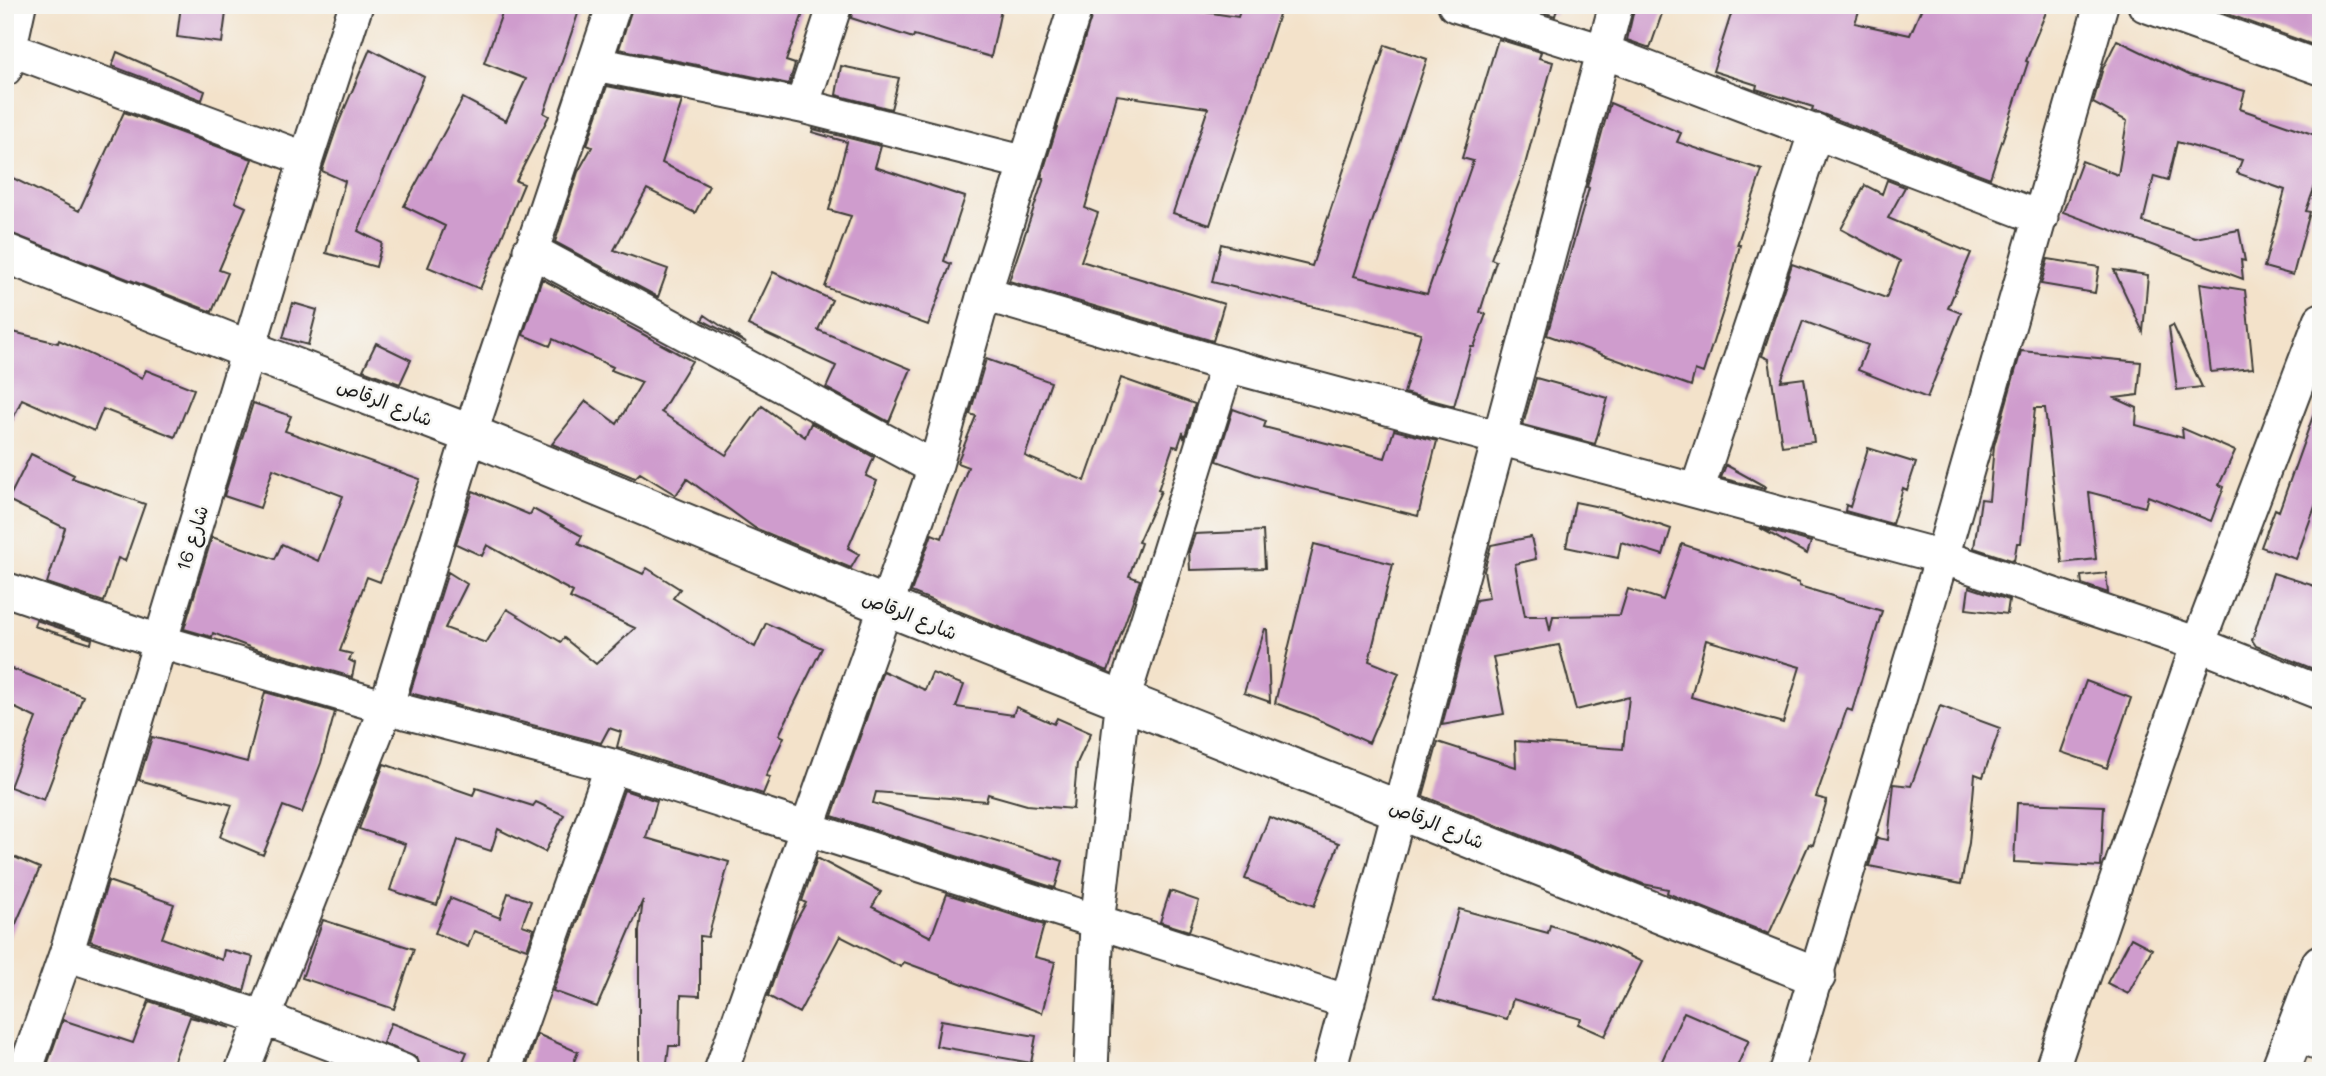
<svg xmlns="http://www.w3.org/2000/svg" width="2326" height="1076" viewBox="0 0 2326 1076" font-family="Mali,'Playpen Sans Arabic',sans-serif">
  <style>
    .building { fill: #cf9ccd; fill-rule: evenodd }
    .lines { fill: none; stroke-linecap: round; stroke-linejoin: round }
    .street-casing { stroke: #3c3a36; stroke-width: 37 }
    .secondary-casing { stroke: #3c3a36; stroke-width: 42 }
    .primary-casing { stroke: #3c3a36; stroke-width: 42 }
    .highway-casing { stroke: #3c3a36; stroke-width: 42 }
    .street { stroke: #fff; stroke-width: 33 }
    .secondary { stroke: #fff; stroke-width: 38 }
    .primary { stroke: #fff; stroke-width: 38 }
    .highway { stroke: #fff; stroke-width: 38 }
    .labels { text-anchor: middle; stroke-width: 5; stroke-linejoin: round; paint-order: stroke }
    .street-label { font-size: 19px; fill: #1c1c1c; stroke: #f6f6f2 }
  </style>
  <rect width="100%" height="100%" fill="#f6f6f2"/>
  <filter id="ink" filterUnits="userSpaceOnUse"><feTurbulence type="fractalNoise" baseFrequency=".0143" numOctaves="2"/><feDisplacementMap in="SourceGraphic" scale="14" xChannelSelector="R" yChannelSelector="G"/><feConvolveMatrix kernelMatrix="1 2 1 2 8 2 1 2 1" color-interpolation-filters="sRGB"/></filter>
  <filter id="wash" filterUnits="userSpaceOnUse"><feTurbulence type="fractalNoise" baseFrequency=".00686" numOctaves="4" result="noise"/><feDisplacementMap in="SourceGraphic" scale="28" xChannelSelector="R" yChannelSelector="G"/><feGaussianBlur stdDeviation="1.57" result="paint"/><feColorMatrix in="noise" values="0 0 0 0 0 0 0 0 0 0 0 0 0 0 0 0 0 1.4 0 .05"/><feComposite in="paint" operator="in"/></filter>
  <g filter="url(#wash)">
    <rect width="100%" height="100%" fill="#f3e2ca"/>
    <g id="blocks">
      <path class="building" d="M181,5h46l-5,38 -45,-6z
        M505,5h76l-37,108 5,3 -33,65 8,3 -44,105 -52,-22 17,-41 -41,-20 59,-108 43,23 20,-42 -42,-16z
        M633,5h173l-20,56 9,3 -6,20 -170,-35z
        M854,5h148l-11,52 -77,-22 -1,3 -62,-20z
        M1095,5h63l80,12 4,-12h40l-72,220 -37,-12 35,-105 -91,-13 -32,113 13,5 -17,48 143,43 -11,37 -204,-60 35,-103h-3z
        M1520,5h38l-3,11z
        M1635,5h30l-15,43 -23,-8z
        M1734,5h127l-6,18 55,12 13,-30h126l-23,56 2,1 -38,116 -178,-68 1,-3 -57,-18 1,-4 -44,-14z
        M2203,5h118l-5,41z
        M1498,39l43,13 -2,6 14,4 -30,110 -32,87 5,2 -16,51 6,2 -12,33h-3l-17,59 -50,-13 17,-60 -209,-51 9,-38 91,22 73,-221 42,14 -73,217 73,18 46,-133 -11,-3z
        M2117,40l72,35 56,16 -5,18 81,28v32l-15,42 4,1 -17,63 -29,-8 21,-77 -48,-17 5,-13 -65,-18 -9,38 -14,-4 -11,46 52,16 44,-8 6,31 -4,-1 2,19 -180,-67 19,-51 36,14 9,-54 -34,-18 10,-35z
        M370,49l54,28 -66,154 24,12 -6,24 -50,-14 19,-72 -23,-10 16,-47z
        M117,52l88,39 -3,9 -90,-34z
        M841,66l58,12 -8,31 -55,-14z
        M607,86l75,15 -20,62 47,23 -14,27 -48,-24 -33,61 54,19 -10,28 -103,-55 23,-70 14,-25 -5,-2z
        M1610,103l71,30 -4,9 85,28 -25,75h3l-15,60 -22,68 -8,-3 -4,16 -144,-51 42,-147 -2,-1z
        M124,112l128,47 -17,43 11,5 -27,63 9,3 -16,39 -207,-81v-57l74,37z
        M813,129l68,17 -6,21 90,30 -21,64 7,3 -23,61 -103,-38 26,-71 -22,-6 18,-68 -35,-10z
        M1887,180l18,7 -17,31 83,35 -23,55 13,5 -34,85 -69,-28 10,-25 -65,-24 -22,60 23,-3 10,64 -32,4 -13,-87 -7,-3 30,-92 94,34 14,-37 -59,-32 24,-44 17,9z
        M2048,259l51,8 -4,26 -54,-9z
        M2114,270l34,5 -5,57z
        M773,272l59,28 -14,30 93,39 -22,53 -63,-34 10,-22 -88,-41z
        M542,279l150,82 -31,51 65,43 36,-49 43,31 6,-14 63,34 -8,19 11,5 -29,67 11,6 -8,14 -96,-40 -68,-49 -11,16 -36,-22 -5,5 -83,-34 34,-43 31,23 25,-42 -31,-12 2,-3 -60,-28 -3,7 -27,-11z
        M2200,283l45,7 8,78 -42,4z
        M293,303l24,7 -9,35 -25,-7z
        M705,315l41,28 -44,-23z
        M2173,325l29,62 -25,3 -8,-63z
        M13,332l45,11 1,-3 83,38 4,-8 48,19 -19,48 -72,-28 -9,22 -72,-32 -17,37v-74z
        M376,343l35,17 -11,24 -37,-14z
        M2021,351l120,11 -3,33 -23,3 22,10 -1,17 47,13 -1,-10 53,23 -16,34 5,2 -13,34 -63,-25 -3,11 -56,-15 7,67 -34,4 -17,-155h-10l-14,135h-4l-3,18 -40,-13 7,-49 8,1 5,-54z
        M986,359l65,23 -26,74 60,25 36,-103 74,26 -11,35 -1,-7 -5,15 -5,-1 -15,44 3,1 -23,51 3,1 -12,33 11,4 -32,91 -197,-79 21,-58 10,4 26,-71 -11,-4 19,-47 -6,-2z
        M1536,378l72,20 -13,46 -72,-19z
        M2318,402l3,1v87l-25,69 -35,-12 14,-38 4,2z
        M253,403l38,13 -6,15 135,48 -40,103 -13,-5 -27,74 12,3 -3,6 6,3 -3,14 -100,-29 -39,-15 -1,4 -28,-8 28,-92 63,22 7,-15 36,17 25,-65 -70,-27 -13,39 -36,-12z
        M1233,409l33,12 -2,6 121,31 9,-28 43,11 -19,75 -162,-41 -39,-14z
        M1868,448l48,15 -9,27 -4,-2 -11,36 -47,-13 1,-6 4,2z
        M31,454l43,21 -2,3 73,26 -20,57 -7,-3 -14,44 -57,-19 18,-55 -57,-28z
        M1726,465l40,22 -1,2 -44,-11z
        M473,491l57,24 3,-6 49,27 -4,8 65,30 4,-6 33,21 -7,9 82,49 11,-24 56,25 -43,87 5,2 -18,39 4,1 -7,17 -146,-47 4,-15 -12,-4 -8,15 -191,-50 38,-121 19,12 -22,44 41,15 21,-34 54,33 3,-4 32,26 39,-36 -65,-30 3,-6 -86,-47 -5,11 -26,-12z
        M1575,502l44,9 52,18 -8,26 -42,-13 -3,16 -52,-11z
        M1760,528l51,14 -4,12z
        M1263,531l2,37 -75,2 -1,-19 6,-17z
        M1531,537l5,22 -21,5 10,52h22l3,15 3,-15 67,-1 8,-26 35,11 19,-56 117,39v3l83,25 -30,100 -5,-2 -31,88 11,3 -14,45 -4,-1 -40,90 -102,-41 1,-4 -25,-5 -220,-88 15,-54 78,25 -1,-26 108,8 6,-52 -53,13 -17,-65 -66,12 11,57 -62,11 34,-125 13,-2 -5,-27 7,-26zM1706,640l94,27 -17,56 -92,-26z
        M1314,544l79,20 -24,97 30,12 -30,70 -61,-28 -33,-12z
        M2106,573l2,20 -26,-9 -1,-8z
        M2273,573l48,15v84l-65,-26 -4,-6z
        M1969,587l40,13 -2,14 -41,-5z
        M36,620l56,19 -1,5 -57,-18z
        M1265,629h2l3,73 -26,-9z
        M5,666l78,30 -39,104 -34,-13 26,-69 -31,-15z
        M883,671l42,19 7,-17 32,12 -8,22 57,8 3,-8 38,17 3,-6 34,15 -14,30 -4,46 -46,-4 -39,-11 -2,7 -110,-9 -3,11 190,58 -8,27 -223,-72z
        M2086,681l45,17 -24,70 -46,-16z
        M265,692l70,20 -14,51 -19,50 -19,-7 -20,49 -43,-18 12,-32 -93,-25 13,-43 95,25z
        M1940,706l60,22 -17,49 -8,-3 -6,69 -8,41 -92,-18 8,-28 11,2 6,-56 17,2z
        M384,764l89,31 3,-7 57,18 3,-4 28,13 -19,37 -47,-23 -7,22 -33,-11 -21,65 -47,-15 15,-46 -46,-15z
        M624,790l33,11 -11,37 83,24 -21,75 -8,-1v60l-19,-1 -1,51h-11l-3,25h-27v-140l4,-31 -46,107 -44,-16z
        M2017,803l87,3 -3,61 -87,-5z
        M1269,817l70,26 -25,63 -69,-27z
        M5,853l35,15 -35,81z
        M817,858l64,34 -9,15 59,30 16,-43 97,31 -9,32 20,5 -13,51 -138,-51 -3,5 -61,-31 -41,77 -31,-17 24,-68 14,-25 -4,-2z
        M108,881l66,23 -12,34 60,22 2,-10 29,7 -9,34 -154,-50z
        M1170,891l29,10 -10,30 -29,-9z
        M508,893l23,8 -9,24 12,4 -7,20 -53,-18 -6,16 -33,-14 15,-35 50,20z
        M1459,909l89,24 2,-8 44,14 48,23 -37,74 -27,-12 3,-5 -68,-20 -6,20 -73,-20z
        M323,920l91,29 -20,60 -92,-31z
        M2131,938l21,11 -24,45 -21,-11z
        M149,1001l82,27 -41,-11 -20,54h-125l18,-51 70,23z
        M1684,1012l65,28 -14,31h-57l-17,-8z
        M941,1020l95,16 -5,27 -95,-17z
        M391,1023l76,29 -8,19h-37l-5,-13 -34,-15z
        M537,1034l41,18 -8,19h-45z"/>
    </g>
  </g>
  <g filter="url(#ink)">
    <use href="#blocks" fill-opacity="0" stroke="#3c3a36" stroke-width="2"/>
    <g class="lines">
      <g class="street-casing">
        <path id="street" d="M1455,5l150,47 436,166
          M2145,5l176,63
          M10,49l296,110
          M596,64l206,42 224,57
          M5,69l14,-64
          M802,106l33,-101
          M530,250l405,218
          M984,294l243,71 715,192 256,87 123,49
          M1697,490l119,-359
          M5,589l156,53 225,65 226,59 736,236
          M66,954l195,63 142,54
          M25,1071l41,-117 240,-795 50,-154
          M242,1071l144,-364 84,-273 144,-429
          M504,1071l108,-305
          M721,1071l214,-603 49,-174 92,-289
          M1091,1071l6,-147 26,-225 104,-334
          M1329,1071l287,-1066
          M1787,1071l155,-514 159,-552
          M2051,1071l147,-427 123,-324"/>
      </g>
      <g class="secondary-casing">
        <path id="secondary" d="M5,253l244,97 221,84 416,172 930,370"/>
      </g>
      <g class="primary-casing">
        <path id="primary" d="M2280,1071l41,-107"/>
      </g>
      <g class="highway-casing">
        <path id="highway" d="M2296,1031l25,10"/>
      </g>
      <use href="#street" class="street"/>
      <use href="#secondary" class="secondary"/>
      <use href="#primary" class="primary"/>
      <use href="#highway" class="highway"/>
    </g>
  </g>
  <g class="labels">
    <g class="street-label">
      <text transform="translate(385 402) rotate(21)" y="7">شارع الرقاص</text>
      <text transform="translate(192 538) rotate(-73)" y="7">شارع 16</text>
      <text transform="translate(910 615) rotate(22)" y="7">شارع الرقاص</text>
      <text transform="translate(1437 824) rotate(22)" y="7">شارع الرقاص</text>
    </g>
  </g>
  <rect width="2326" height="1076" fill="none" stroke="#f6f6f2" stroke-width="28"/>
</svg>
